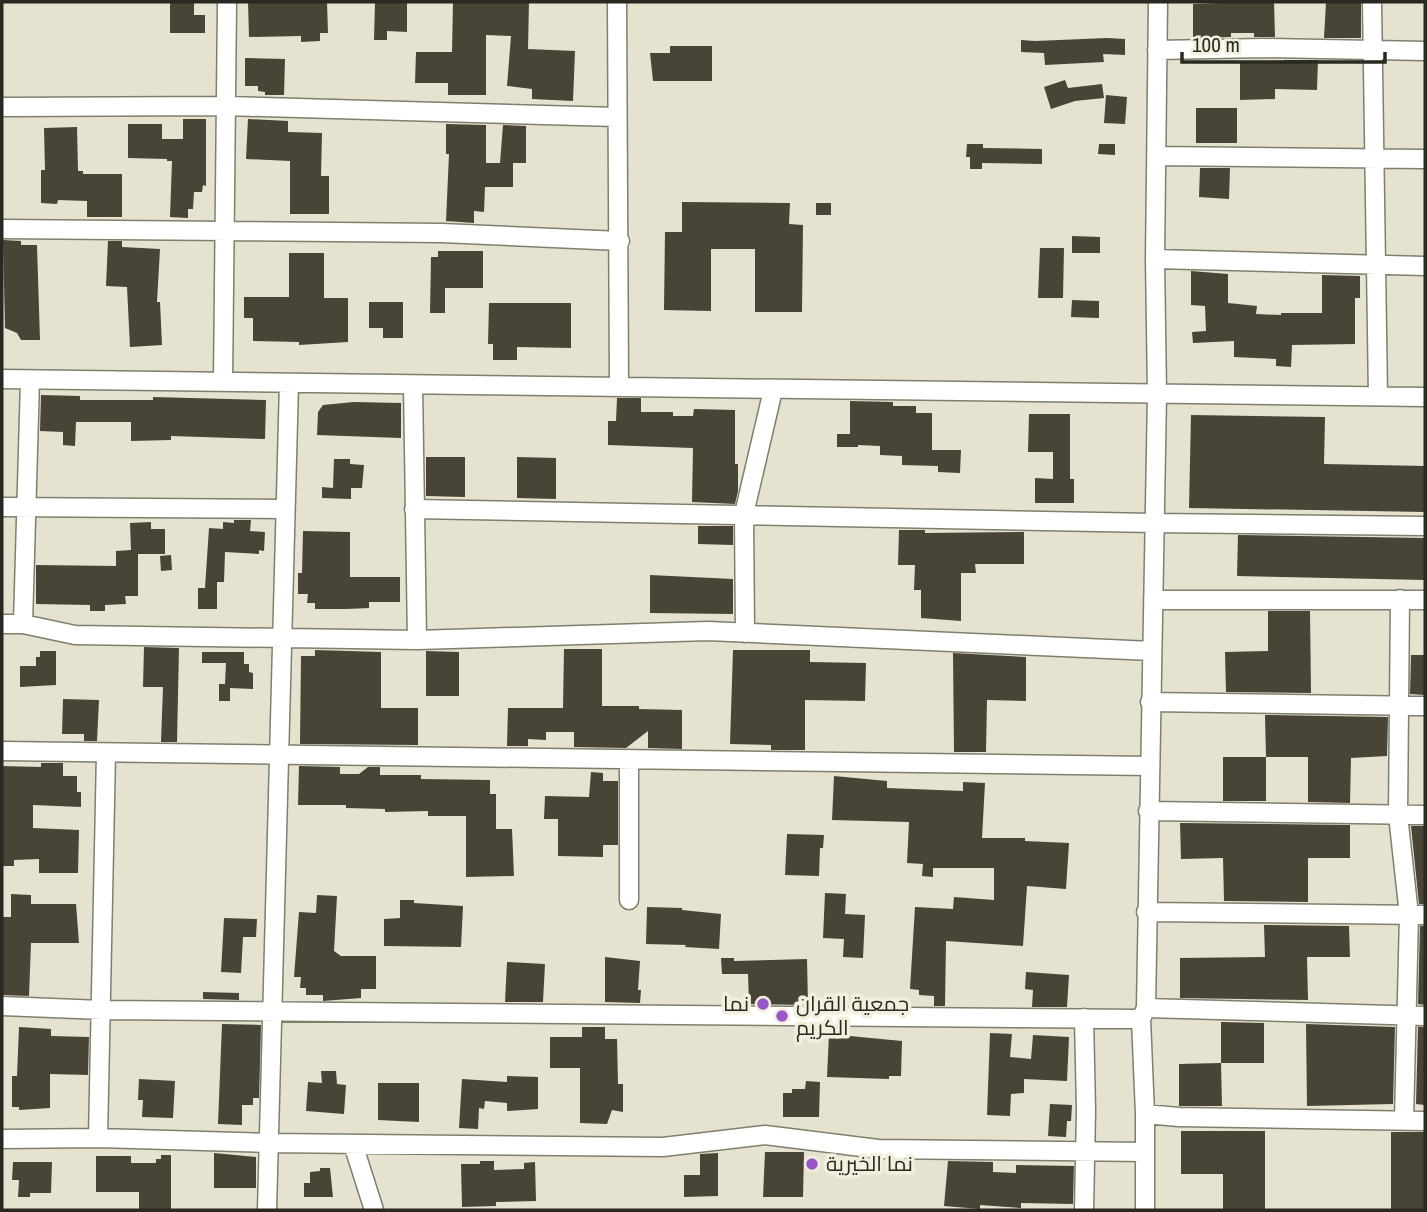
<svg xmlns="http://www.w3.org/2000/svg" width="1427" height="1212" viewBox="0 0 1427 1212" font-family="'Archivo Narrow',Cairo,sans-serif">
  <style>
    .building { fill: #484536 }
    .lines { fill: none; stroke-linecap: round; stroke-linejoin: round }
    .minor-casing { stroke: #817e6d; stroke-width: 21 }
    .minor { stroke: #fff; stroke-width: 18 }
    .poi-dot { fill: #9856cb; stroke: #f2efdc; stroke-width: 2.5 }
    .labels { text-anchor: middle; stroke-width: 7; stroke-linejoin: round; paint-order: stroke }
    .poi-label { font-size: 21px; fill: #292821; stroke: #f2efdc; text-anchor: start }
  </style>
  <rect width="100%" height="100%" fill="#e5e2cf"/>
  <path class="building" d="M170,2h24v13h11v18h-35z
    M248,2h79l1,31h-8v8l-19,1v-6l-52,1z
    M375,2h32v30l-20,-1v9h-13z
    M453,2h76l-1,47 47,2 -2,50 -41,-2v-10l-25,-3 4,-50 -25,-1v60h-38v-12h-33l1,-31h36z
    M1243,2h31l1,35h-21v-4h-23v4l-38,1v-34z
    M1326,2h35v36h-37z
    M1107,38l18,1v16l-22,-1 1,8 -59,3 -1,-12 -23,-1v-12l14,1z
    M670,46h42v35h-59l-3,-28h20z
    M245,58l40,1 -1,36h-19v-3l-7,-1v-5h-13z
    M1284,60h34l-1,30 -42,-1v10l-35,1v-37h44z
    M1065,80l3,8 34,-4 2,14 -29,3 -24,8 -7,-22z
    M1106,95l21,2 -2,27 -21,-1z
    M1196,108h41v35h-41z
    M183,119h23v67l-3,-1 -1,7h-8l-1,17h-5v9l-18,-1 2,-56h-5v-2l-39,-1v-34h34v15h21z
    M248,119l40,2v11l34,1 -1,43h8v38h-39v-53l-44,-2z
    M446,124l40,1v38h14l3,-38 23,1v37h-13v24h-28l-1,25 -10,-1v12l-28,-2 3,-67h-3z
    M77,127l1,44h5v3h39v43h-35v-16l-29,-1 -1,4 -16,-1v-33h4l-1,-42z
    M967,144h16v4l59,1v15l-60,-1v6h-12v-12h-4z
    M1099,144h16v11l-17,-1z
    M1200,168h30l-1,31 -30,-2z
    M682,202l108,1 -1,21 14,1 -1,87h-47v-63h-44v62l-47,-1 1,-78h17z
    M816,203h15v12h-15z
    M1072,236l28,1v16h-28z
    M3,240l18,1v4h16l3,95h-19l-4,-7 -12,-5z
    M108,241h14v6l38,2 -3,53h3l2,43 -32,2 -3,-60 -21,-1z
    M1040,248h24l-1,50h-25z
    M438,251h45v37h-38v25h-15l1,-56h7z
    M289,253h35v45h24v44l-49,3v-3l-46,-1v-23h-9v-21h45z
    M1191,271l37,3v29l29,3 -1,8 25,1v-2h41v-38l38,1v22h-5v46l-63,1 -1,22 -15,-1v-7l-42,-2v-16l-41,2 -1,-11 14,-1 -1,-25 -14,-1z
    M1072,300l27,1v17l-28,-1z
    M369,302h34v36h-20v-10h-14z
    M489,303h82v45l-54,-1v13h-24v-16h-5z
    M41,395l39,1v4h73v-3l113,3 -1,39 -94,-3v4l-40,1v-19h-55l-1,24 -12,-1v-13l-23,-1z
    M617,398h24v14h32v4h20l1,-7 41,1v54h3v27l-3,13 -43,-2 1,-54 -85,-3v-24h8z
    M850,401l43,1v4h23v7h16v37h29l-1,23 -22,-1v-6l-36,-1v-9l-22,-1v-9l-22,-1v2h-21v-13h13z
    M354,402l47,1v35l-84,-3 1,-23 5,-7z
    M1029,414h41v65h4v24h-39v-25l18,1v-27h-25z
    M1191,415l134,2 -1,47 101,2v46l-236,-4z
    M426,457h39v40l-39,-1z
    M517,457l39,1v41l-39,-1z
    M334,459h16v5l14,1 -2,23h-11v11l-29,-1v-11l11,1z
    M234,520h17l-1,11 15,1 -1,19 -5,-1v4l-34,-2 -1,30h-7v27h-19v-21h7l4,-60 14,1v-7l11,1z
    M151,522v7h14v25h-27v42h-13l1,8 -21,1v6h-15v-6l-54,-1v-39l80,1v-15l15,-1 -1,-27z
    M698,526h35v19l-35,-1z
    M899,530h26v3l99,-1v32h-49l1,9h-15v48l-40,-3v-28h-7l1,-25h-17z
    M303,531l47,1v45h50v25h-31v6l-23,1h-31v-6h-8l1,-9h-10v-21h4z
    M1238,535l187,3v42l-188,-4z
    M171,555l1,15 -11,1 -1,-15z
    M650,575l83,4v35l-83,-1z
    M1268,611h42l1,82 -85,-1 -1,-40 43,-1z
    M144,647l35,1 -2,94h-16l2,-55h-20z
    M564,649h38v57h37v3l43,1v39l-34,-1v-17l-22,17 -52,-1v-15h-28v8l-18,-1v7h-21l1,-38h55z
    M315,650l66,2v56h37v37l-118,-1 1,-88h14z
    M733,650h77v12l56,1 -1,38 -60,-1v50h-34v-5l-41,-1z
    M40,651h16v34l-36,2v-21h16v-9h4z
    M426,651l33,1v44h-33z
    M202,652h42v12h5v8l4,1v16l-23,-1v13h-11v-17h6l1,-21h-24z
    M953,653l73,4v44l-39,-1 -1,52h-32z
    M1411,655h14v40l-15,-1z
    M63,699l36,1 -2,41h-13v-7h-22z
    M1265,715l123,2 -1,39 -36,2 -1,45 -42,-1v-45h-42z
    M1223,757h43v44h-43z
    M41,763h22v13h14v16h4v15l-48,-2v23l46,2 -1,43h-39v-14l-25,1v6h-12v-100l39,1z
    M299,766l41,1v7h19l9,-7h12v8h41v4l69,1v14h6v35h16l2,47 -48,1v-61h-38v-5l-43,1v-3l-39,-1v-3h-48z
    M591,772l12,1v8h15v64h-15v12l-45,-1v-37h-14l1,-23 44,1z
    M834,776l53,5v7l76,3v-9l22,1 -3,55h43v3l44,2 -3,46 -39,-3 -4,60 -77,-5 -1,65h-11v-10l-15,-1v-5l-9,-1 5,-82 38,2 1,-12 40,3v-32h-61v9l-11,-1 1,-12 -16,-1 2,-41 -77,-2z
    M1180,823l170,2v33h-42v44l-84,-1 -1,-43 -42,1z
    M1411,826h14v78h-6z
    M787,834l37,1 -1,13h-3l-1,28 -34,-1z
    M825,893l21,1 -1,20 20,1 -2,43 -20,-1 1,-18 -21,-1z
    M11,894l20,1v9h45l3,39h-48l-2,53 -27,-1v-78h9z
    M317,895l20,1 -3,55 7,5h35v33h-15v9l-38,3v-6h-17v-7h-6l1,-11h-7l5,-65 17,1z
    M400,900h14v3l49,3 -2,41 -77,-1v-27l16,-1z
    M647,907l35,1v2l39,4 -2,35 -34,-2 1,-2 -40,-1z
    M224,918l33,1 -1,18h-13l-2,36 -20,-1z
    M1264,925l85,1 1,31h-43l1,43 -128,-2v-40l85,-1z
    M1420,926h5v79l-7,-1z
    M605,957l35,4 -2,29h3l-1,13 -35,-1z
    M721,958h13v3l73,-2 1,46 -59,-1 -1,-30h-26z
    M507,962l38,2 -2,38h-38z
    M1026,972l43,3 -2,32h-35l1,-17 -8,-1z
    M203,992l36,1v7l-36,-1z
    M1221,1022l43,1v40h-43z
    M222,1024l39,1 -2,73h-6v7h-11v20l-24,-1z
    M1306,1024l89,3 -2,77 -86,2z
    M19,1027l32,2v7l38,1 -1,38 -38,-1v34l-31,2v-3h-7v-31h5z
    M582,1027h23v12h12l1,45h5v28l-11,-2 -5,14 -27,-1v-55h-30v-31h32z
    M1418,1027h7v78l-9,-1z
    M990,1033l22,1 -2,23 21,2 2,-24 36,2 -2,44 -43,-2v14l-13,1 -1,22 -23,-1z
    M829,1034l73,7 -1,35h-12v3l-62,-2z
    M1221,1063l1,43h-43v-42z
    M321,1071h15l1,13 9,1 -2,29 -38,-3 2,-29 14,1z
    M507,1076l31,1v32l-31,2v-8l-22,-2 -1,8 -5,-1 -1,21 -19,-1 3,-49 45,3z
    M139,1079l36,2 -2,37 -31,-1 1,-17h-5z
    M806,1081l14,1 -1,35h-36v-24h9v-4h13z
    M378,1083h41v39l-41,-2z
    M1050,1104l22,1 -1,16h-4l-1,16 -18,-1z
    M1181,1131h84v79h-42v-36h-42z
    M1391,1132h34v78h-34z
    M765,1152h39l-1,45h-40z
    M214,1153l42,4v31h-42z
    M718,1153v43l-34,1v-22h16v-21z
    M161,1155h10v55h-32v-18h-43v-36h35v7h25v-4h5z
    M480,1161h14v9l30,-1v-6l11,-1 1,39 -40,1v4l-34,1 -1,-43h19z
    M948,1161l45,1v10l23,1v-8l58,1 -1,38 -52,-1v5l-41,-3v4l-36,-3z
    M13,1162h39l-1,31h-21v4h-12l1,-17h-7z
    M320,1168h10l3,29h-29v-14h6v-11l10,-1z"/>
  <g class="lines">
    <g class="minor-casing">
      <path id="minor" d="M617,2l2,385
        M1372,2l6,394
        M1157,50l107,-2 161,3
        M2,107l223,-1 391,11
        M1157,156l268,3
        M2,229l440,4 178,8
        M1155,259l270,7
        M2,379l1423,18
        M223,382l4,-380
        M413,385l4,255
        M2,507l283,2
        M414,509l740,14 271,3
        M1400,599l-2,216 11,100 -5,205
        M1153,600h272
        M2,624h21l52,11 342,5 291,-9 444,20
        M23,624l7,-244
        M745,633l-1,-119 29,-124
        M1150,702l275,4
        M2,751l1148,15
        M629,759v141
        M1148,811l277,4
        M1146,912l279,3
        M2,1006l100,4 1039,9
        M1146,1008l279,8
        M1145,1114l34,3 246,4
        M98,1138l8,-385
        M2,1139l96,-1 171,5 394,4 102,-12 113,14 267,3
        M353,1144l21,66
        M267,1210l22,-827
        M1084,1210l2,-100 -2,-92
        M1145,1210v-96l-4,-95 5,-11 11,-614 -2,-135 3,-257"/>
    </g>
    <use href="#minor" class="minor"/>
  </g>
  <g class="poi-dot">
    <circle cx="763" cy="1004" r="7"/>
    <circle cx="782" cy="1016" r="7"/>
    <circle cx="812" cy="1164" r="7"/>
  </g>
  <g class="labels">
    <g class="poi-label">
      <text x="749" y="1011" text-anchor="end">نما</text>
      <text x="796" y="1011">جمعية القران<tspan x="796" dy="24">الكريم</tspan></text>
      <text x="826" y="1171">نما الخيرية</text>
    </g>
  </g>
  <rect width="1427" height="1212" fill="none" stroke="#292821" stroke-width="7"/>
  <path d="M1182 52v10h203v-10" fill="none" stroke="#292821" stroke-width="3.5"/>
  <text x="1192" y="52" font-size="21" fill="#292821" stroke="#f2efdc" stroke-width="5" paint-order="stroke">100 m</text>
</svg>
